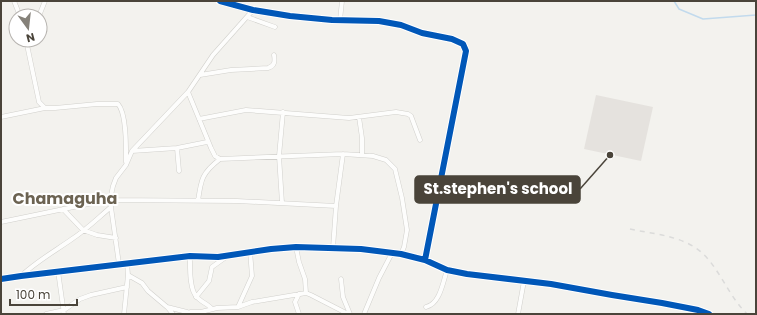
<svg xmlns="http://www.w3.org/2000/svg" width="757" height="315" viewBox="0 0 757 315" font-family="Poppins,sans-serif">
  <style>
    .industrial { fill: #e5e2de }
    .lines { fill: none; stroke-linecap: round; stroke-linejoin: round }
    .stream { stroke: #c2daed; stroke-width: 1.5 }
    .minor-casing { stroke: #d1d0cc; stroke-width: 5 }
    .minor { stroke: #fdfdfc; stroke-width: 4 }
    .rail { stroke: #dbdbda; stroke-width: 1.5; stroke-dasharray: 5 5; stroke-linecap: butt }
    .cycleway-casing { stroke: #fff; stroke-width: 8 }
    .cycleway { stroke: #0057b8; stroke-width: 6 }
    .labels { text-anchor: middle; stroke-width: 4; stroke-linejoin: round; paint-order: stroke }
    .quarter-label { font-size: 16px; font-weight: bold; fill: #6c6352; stroke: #fff }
    .leader { fill: none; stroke: #4a443a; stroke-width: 1.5 }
    .callout-dot { fill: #4a443a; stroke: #fff; stroke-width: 1.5 }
    .callout { fill: #4a443a; stroke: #4a443a; stroke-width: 1.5 }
    .callout-label { font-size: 15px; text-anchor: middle; font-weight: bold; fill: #fff }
  </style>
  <rect width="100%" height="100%" fill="#f3f2ee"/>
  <path class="industrial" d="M596,95l57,12 -12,54 -57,-12z"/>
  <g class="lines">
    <path class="stream" d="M674,1l5,8 24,10 53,-4"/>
    <g class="minor-casing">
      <path id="minor" d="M14,1l6,15
        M220,1l33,9 37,6 42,4 47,1 22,4 21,8 30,6 11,5 3,7 -41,209
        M39,16l6,-15
        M247,17l28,10
        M340,20l2,-19
        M26,40l13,62 6,6h10l42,-4h21c9,10 8,45 8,58
        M200,75l31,-5 37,-2c7,-2 7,-7 6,-13
        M188,92l23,56 4,8 5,3 123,-5 30,2 13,4 9,9 7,29 5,32 -3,17 -3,7
        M1,117l44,-9
        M359,117l3,21v17
        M199,119l47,-9 103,8 47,-6 12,2 3,2 9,24
        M177,148l2,23
        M132,151l45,-3 30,-6
        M198,201c3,-22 4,-28 22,-42
        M282,203l-3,-47 4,-44
        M336,206l7,-52
        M63,209l20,21 14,5 19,3
        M1,222l87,-18 22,-4 127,1 99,5 -3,42
        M296,247l3,15 6,17 1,14
        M190,256c0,11 -1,34 7,41 4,5 11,7 15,12
        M119,264l-9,-64 3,-14 3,-8 10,-13 6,-14 56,-59 25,-37 40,-45
        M58,271l6,43
        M128,275l14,8 6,8 19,16 20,5
        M21,276c16,-15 34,-25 51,-37 14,-9 26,-21 39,-32
        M1,279l20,-3 169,-20 28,1 53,-8 25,-2 65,2 40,5 24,6 22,10 20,4 84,10 61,11 50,8 36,7 11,4
        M341,279l2,18 7,17
        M299,294l-4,8 4,12
        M196,297l13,-16 3,-14 14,-10
        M238,307l14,-31 -2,-25
        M426,307c14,-3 17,-25 21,-37
        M168,308l5,6
        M46,314l18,-4 16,-11 11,-4 36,-8
        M124,314l4,-39 -1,-12
        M184,314l7,-2h10l16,-4 21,-1 14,-5 54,-9 5,2 37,19
        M364,314l15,-36 13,-25
        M518,314l6,-33"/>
    </g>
    <use href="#minor" class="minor"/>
    <path class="rail" d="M630,229c28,6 59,7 78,30 15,18 22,38 39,55"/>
    <g class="cycleway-casing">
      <path id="cycleway" d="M220,1l33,9 37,6 42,4 47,1 22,4 21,8 30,6 11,5 3,7 -41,209
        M1,279l20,-3 169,-20 28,1 53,-8 25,-2 65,2 40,5 24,6 22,10 20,4 84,10 61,11 50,8 36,7 11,4"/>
    </g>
    <use href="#cycleway" class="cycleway"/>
  </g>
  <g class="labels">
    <g class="quarter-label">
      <text x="65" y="204">Chamaguha</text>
    </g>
  </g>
  <path class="leader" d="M610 155L580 189"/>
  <circle class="callout-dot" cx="610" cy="155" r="4"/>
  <rect class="callout" x="415" y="176" width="165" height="27" rx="4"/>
  <g class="callout-label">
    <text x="498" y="194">St.stephen's school</text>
  </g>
  <rect width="757" height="315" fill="none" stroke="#4a443a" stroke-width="4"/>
  <g transform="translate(28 28) rotate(165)"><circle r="19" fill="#ffffff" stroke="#b7b4b0"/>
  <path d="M0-3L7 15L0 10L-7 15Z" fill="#858179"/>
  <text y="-6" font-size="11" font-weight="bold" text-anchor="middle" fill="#4a443a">N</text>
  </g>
  <path d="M10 299v6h67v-6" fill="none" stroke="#4a443a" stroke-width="2"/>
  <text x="16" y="299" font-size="12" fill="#4a443a" stroke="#ffffff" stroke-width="3" paint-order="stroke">100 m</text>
</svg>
